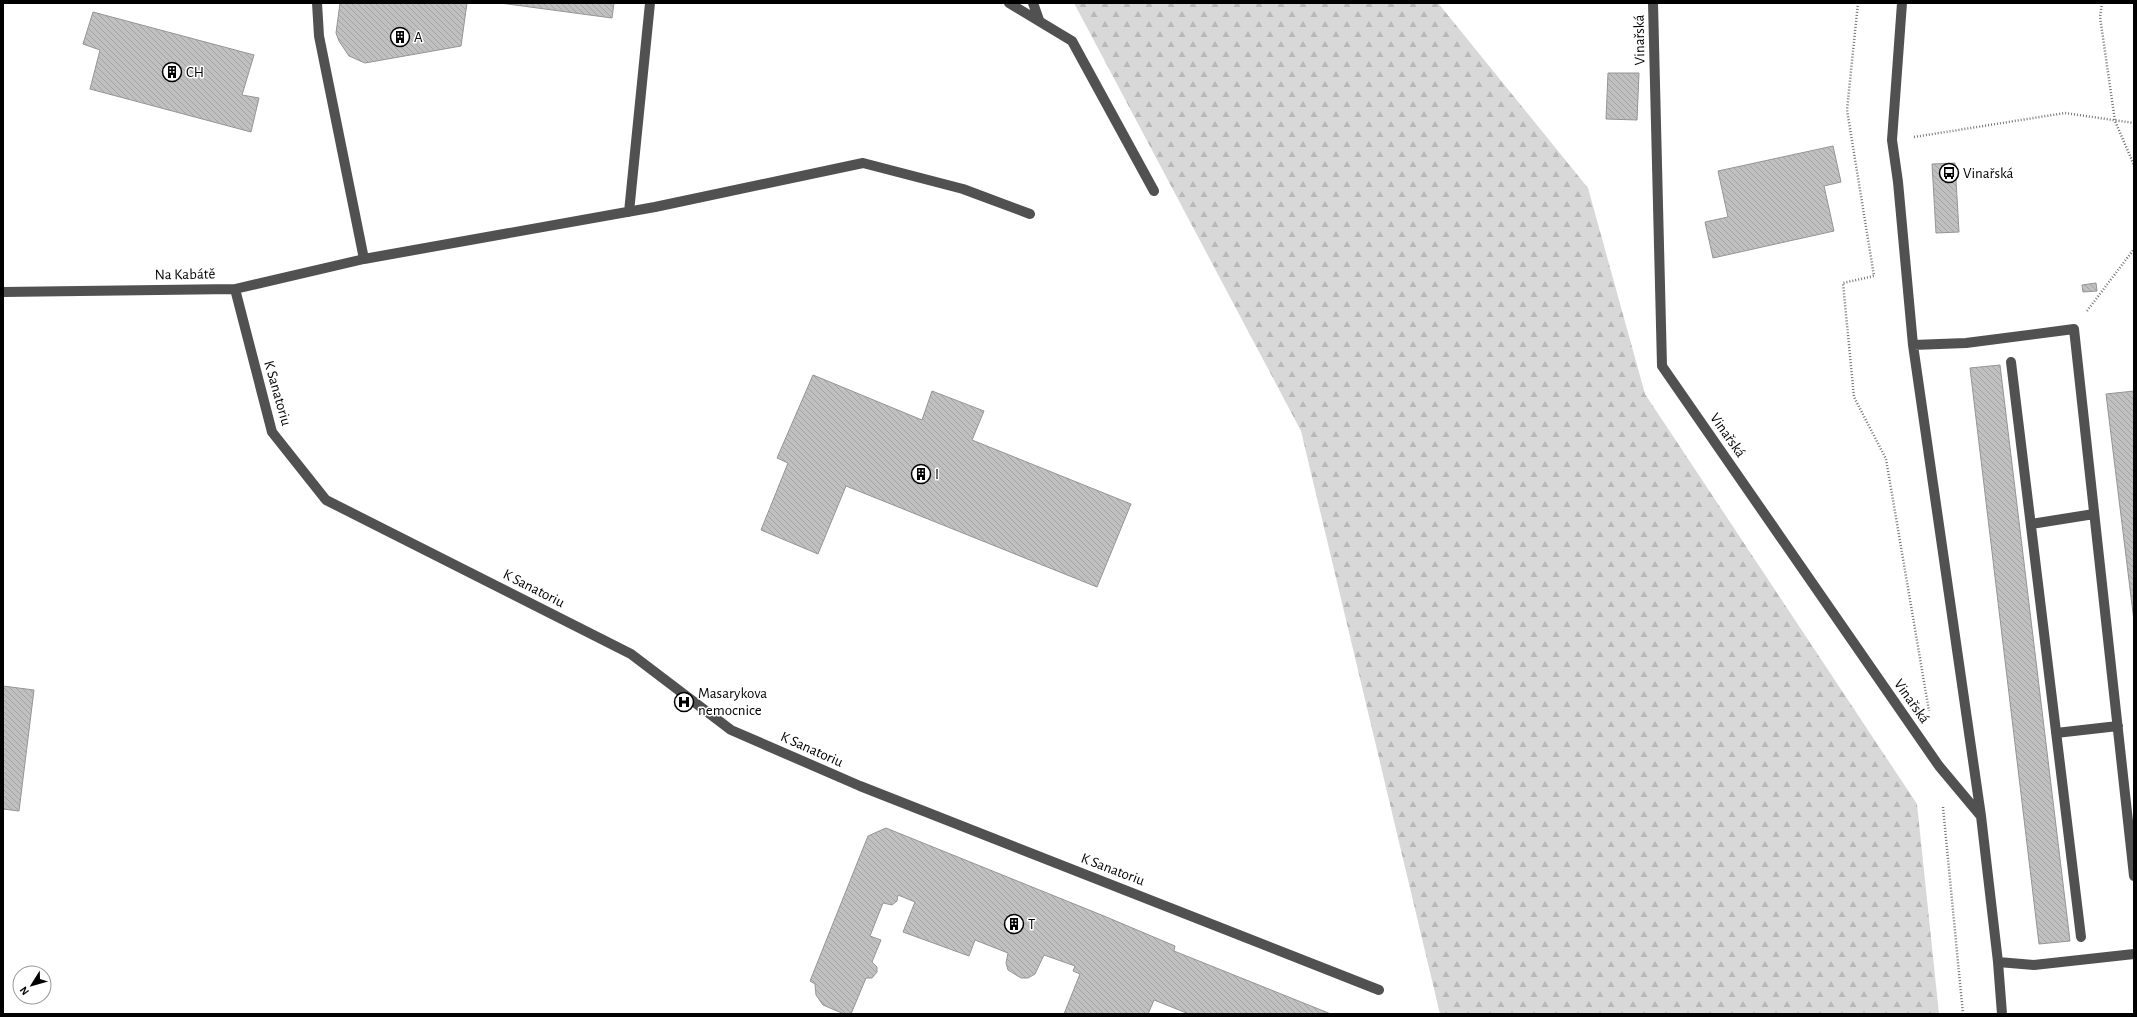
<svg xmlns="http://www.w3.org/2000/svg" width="2137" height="1017" viewBox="0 0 2137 1017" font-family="'Alegreya Sans',sans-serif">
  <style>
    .forest { fill: url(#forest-firs) }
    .building { fill: url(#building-back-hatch); stroke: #959595 }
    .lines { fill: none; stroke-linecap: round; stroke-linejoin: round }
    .path { stroke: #737373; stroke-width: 2.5; stroke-dasharray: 1 2; stroke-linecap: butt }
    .minor { stroke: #515151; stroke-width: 10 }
    .labels { text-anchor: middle; stroke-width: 3; stroke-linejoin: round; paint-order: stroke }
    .poi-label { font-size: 15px; fill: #000; stroke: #fff; text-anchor: start }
    .street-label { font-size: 15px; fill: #000; stroke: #fff }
  </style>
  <defs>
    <pattern id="forest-firs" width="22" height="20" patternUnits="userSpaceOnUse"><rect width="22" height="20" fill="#d8d8d8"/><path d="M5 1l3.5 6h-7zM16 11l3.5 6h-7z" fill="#b8b8b8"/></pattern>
    <pattern id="building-back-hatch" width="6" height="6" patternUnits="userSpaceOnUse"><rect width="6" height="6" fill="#c0c0c0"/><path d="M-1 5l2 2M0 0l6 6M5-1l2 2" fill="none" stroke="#a3a3a3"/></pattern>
  </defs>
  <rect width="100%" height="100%" fill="#fff"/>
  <path class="forest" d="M1074,3h364l150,185 57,206 272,410 22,210h-499l-139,-583z"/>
  <path class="building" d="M340,3h127l-6,43 -96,17 -16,-7 -10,-15 -3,-8z
    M500,3h114l-2,15z
    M93,12l161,43 -12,40 17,3 -8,34 -161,-43 10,-39 -17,-6z
    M1608,73h31l-2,47 -31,-1z
    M1833,146l8,36 -17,4 10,45 -121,27 -8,-36 23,-5 -10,-46z
    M1955,163l4,69 -23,1 -4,-69z
    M2096,283l1,8 -14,1 -1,-7z
    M2000,365l70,576 -31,3 -69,-576z
    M813,375l109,45 10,-29 52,20 -12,29 159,64 -34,83 -251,-101 -28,68 -57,-24 27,-67 -11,-5z
    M2134,391v230l-28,-227z
    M3,686l31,4 -15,121 -16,-2z
    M886,828l218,88 71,30 -1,5 157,63h-142l-35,-14 -6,14h-84l16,-40 -7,-3 2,-5 -31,-11 -9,19 -7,4h-7l-13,-8 -2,-7 2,-10 -33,-13 -6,16 -66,-24 12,-30 -17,-7 -1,6 -5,4 -9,-2 -13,33 11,4 -9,22 5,5v5l-5,6h-6l-15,36h-7l-21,-9 -7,-10 -1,-11 -5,-3 58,-145z"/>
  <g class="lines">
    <path class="path" d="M1858,3l-11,107 27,166 -31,7 11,114 32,62 43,252
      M2102,3l-2,14 15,104 19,44
      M1914,137l151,-24 69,10
      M2087,311l47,-62
      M1943,807l20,207"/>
    <path class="minor" d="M317,3l2,33 45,223
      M1009,3l63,38 82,150
      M1033,3l6,17
      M1653,3l9,363 277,400 41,49
      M1902,3l-10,137 6,42 15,163 68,471 17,146 4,52
      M629,212l21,-209
      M235,289l37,143 54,68 305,154 100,76 129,56 519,204
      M3,292l232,-3 129,-30 291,-52 208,-44 100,26 67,25
      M1913,345l53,-2 108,-14 60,547
      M2011,362l70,575
      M2031,524l63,-10
      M2056,733l62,-7
      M1998,962l36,3 100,-11"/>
  </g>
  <defs>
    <g id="building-ring" transform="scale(1)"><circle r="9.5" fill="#fff" stroke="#000" stroke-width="1.5"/><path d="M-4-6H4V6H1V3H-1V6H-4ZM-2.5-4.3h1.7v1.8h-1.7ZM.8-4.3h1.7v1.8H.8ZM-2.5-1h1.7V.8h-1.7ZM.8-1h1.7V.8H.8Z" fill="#000"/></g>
    <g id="bus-ring" transform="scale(1)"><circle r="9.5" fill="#fff" stroke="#000" stroke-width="1.5"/><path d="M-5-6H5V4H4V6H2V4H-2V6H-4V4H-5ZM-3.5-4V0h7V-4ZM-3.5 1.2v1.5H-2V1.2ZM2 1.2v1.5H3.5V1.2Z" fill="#000"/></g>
    <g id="hospital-ring" transform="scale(1)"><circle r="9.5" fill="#fff" stroke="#000" stroke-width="1.5"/><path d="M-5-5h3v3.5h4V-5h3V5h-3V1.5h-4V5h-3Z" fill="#000"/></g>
  </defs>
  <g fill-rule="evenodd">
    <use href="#building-ring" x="400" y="37"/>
    <use href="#building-ring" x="172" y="72"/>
    <use href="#bus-ring" x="1949" y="173"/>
    <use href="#building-ring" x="921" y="474"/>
    <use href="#hospital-ring" x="684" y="702"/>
    <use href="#building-ring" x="1014" y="924"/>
  </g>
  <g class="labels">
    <g class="poi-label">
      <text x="414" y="42">A</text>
      <text x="186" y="77">CH</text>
      <text x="1963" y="178">Vinařská</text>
      <text x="935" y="479">I</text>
      <text x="698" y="698">Masarykova<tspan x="698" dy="17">nemocnice</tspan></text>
      <text x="1028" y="929">T</text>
    </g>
    <g class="street-label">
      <text transform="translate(1639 40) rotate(-91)" y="5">Vinařská</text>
      <text transform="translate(185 274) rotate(-1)" y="5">Na Kabátě</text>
      <text transform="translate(278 393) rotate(74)" y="5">K Sanatoriu</text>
      <text transform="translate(1728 435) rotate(55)" y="5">Vinařská</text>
      <text transform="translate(534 588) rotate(27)" y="5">K Sanatoriu</text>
      <text transform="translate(1912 701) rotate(55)" y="5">Vinařská</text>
      <text transform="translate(812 749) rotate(24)" y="5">K Sanatoriu</text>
      <text transform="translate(1113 869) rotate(21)" y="5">K Sanatoriu</text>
    </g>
  </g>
  <rect width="2137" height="1017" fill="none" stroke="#000000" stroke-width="8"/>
  <g transform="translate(32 985) rotate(233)"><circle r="19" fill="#ffffff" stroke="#999999"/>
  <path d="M0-3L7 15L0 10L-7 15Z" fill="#000000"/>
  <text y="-6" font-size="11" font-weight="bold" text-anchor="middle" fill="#000000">N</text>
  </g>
</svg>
